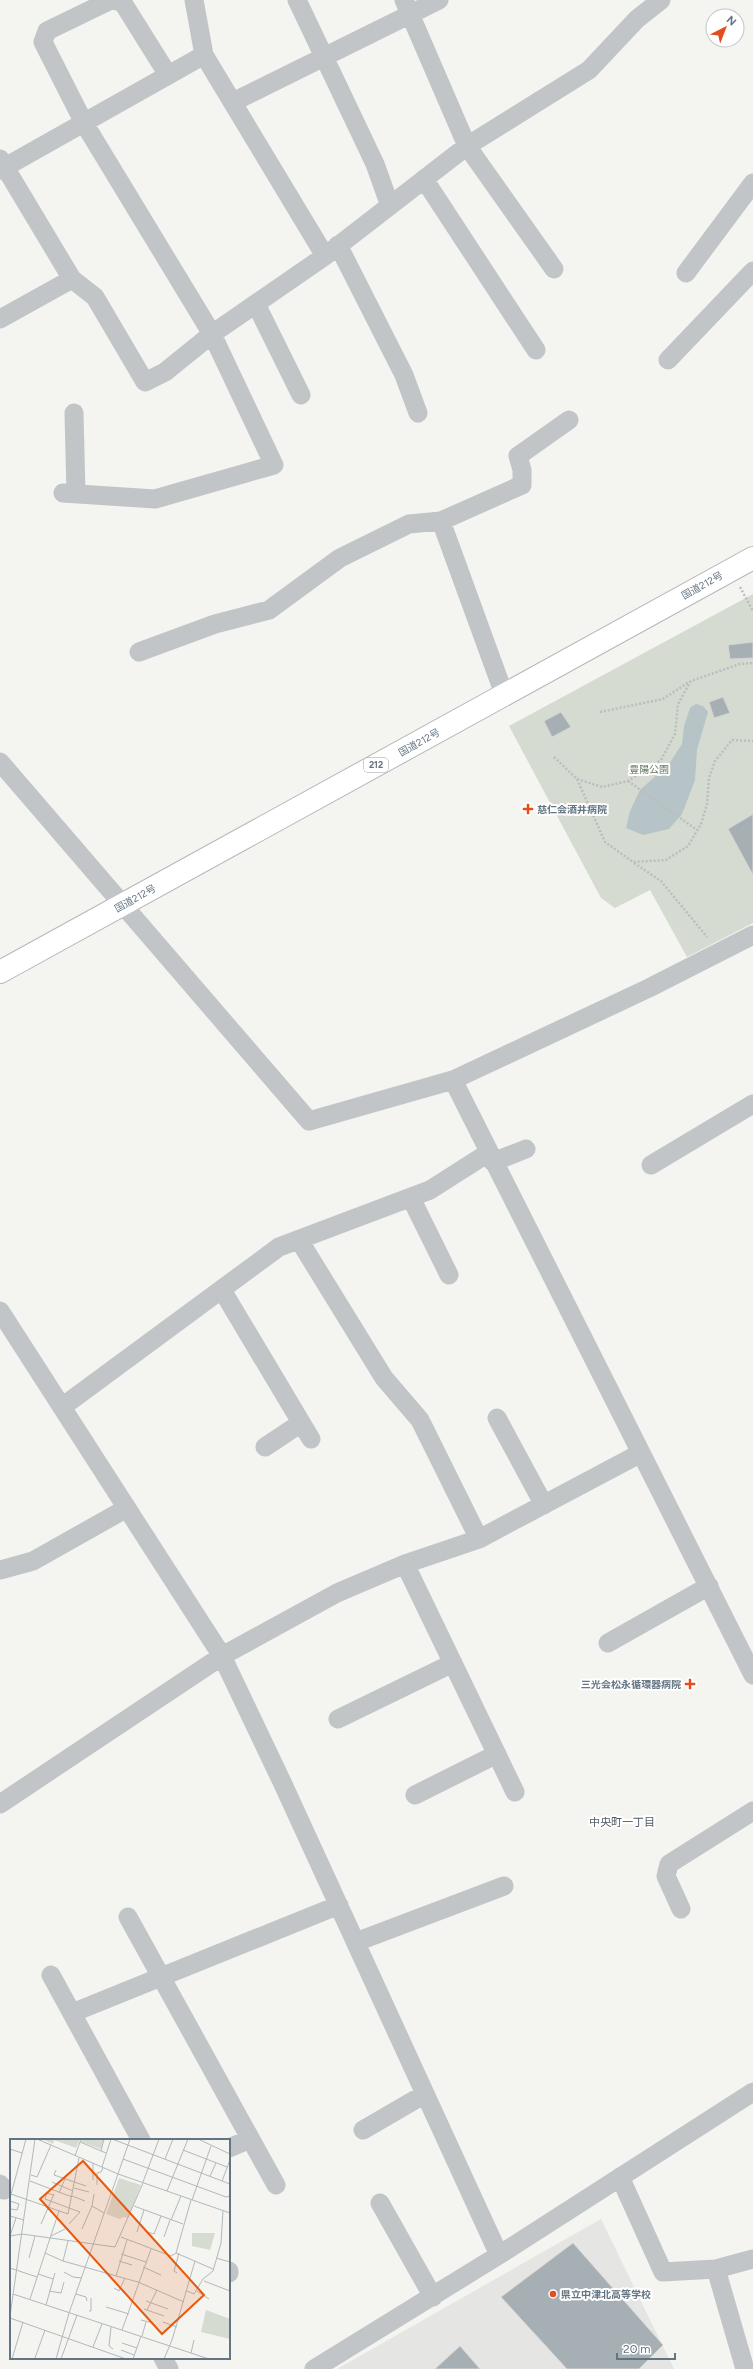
<svg xmlns="http://www.w3.org/2000/svg" width="753" height="2369" viewBox="0 0 753 2369" font-family="Figtree,'Noto Sans JP',sans-serif">
  <style>
    .built { fill: #e5e6e4 }
    .green { fill: #d5dbd1 }
    .water { fill: #b6c4c7 }
    .building { fill: #a6afb4; stroke: #d5d5d3 }
    .lines { fill: none; stroke-linecap: round; stroke-linejoin: round }
    .trunk-casing { stroke: #b4b7ba; stroke-width: 24 }
    .path { stroke: #bbbdbf; stroke-width: 2.5; stroke-dasharray: 2 2; stroke-linecap: butt }
    .minor { stroke: #c1c5c8; stroke-width: 19 }
    .trunk { stroke: #fff; stroke-width: 22 }
    .poi-dot { fill: #e44d20; stroke: #fff; stroke-width: 1.5 }
    .labels { text-anchor: middle; stroke-width: 4; stroke-linejoin: round; paint-order: stroke }
    .shield { fill: #fff; stroke: #929ea8; stroke-width: 1 }
    .shield-label { font-size: 9px; font-weight: bold; fill: #637482 }
    .street-label { font-size: 10px; fill: #637482; stroke: #fff }
    .park-label { font-size: 10px; fill: #677962; stroke: #fff }
    .poi-label { font-size: 10px; font-weight: bold; fill: #637482; stroke: #fff; text-anchor: start }
    .neighbourhood-label { font-size: 11px; fill: #515d67; stroke: #fff }
    .inset-road { fill: none; stroke: #b1b9bd; stroke-width: 1 }
    .view { fill: #e8590c; fill-opacity: 0.15; stroke: #e8590c; stroke-width: 2 }
    .inset-edge { fill: none; stroke: #637482; stroke-width: 2 }
  </style>
  <rect width="100%" height="100%" fill="#f4f4f0"/>
  <path class="built" d="M601,2219l73,150h-337z"/>
  <path class="green" d="M753,594v329l-66,34 -37,-67 -35,18 -14,-10 -92,-172z"/>
  <path class="water" d="M696,704l7,2 5,6 -11,38 -2,30 -13,34 -13,15 -26,6 -17,-7 4,-17 10,-21 29,-26 13,-20 2,-18 6,-18z"/>
  <path class="building" d="M753,642v16l-23,1 -2,-14z
    M723,697l7,16 -16,5 -5,-16z
    M561,712l10,15 -19,10 -8,-16z
    M753,814v61l-25,-46z
    M573,2243l90,102 -24,24h-72l-66,-72z
    M460,2346l20,23h-45z"/>
  <g class="lines">
    <g class="trunk-casing">
      <path id="trunk" d="M0,972l753,-414"/>
    </g>
    <path class="path" d="M740,587l13,24
      M600,712l63,-13 26,-17
      M554,757l23,22 25,8 26,-6 33,-21 14,-26 3,-30 13,-23 49,-17 13,-1
      M577,779l28,63 28,20 33,-2 22,-14 13,-22 6,-20 2,-26 6,-17 17,-21 21,1
      M628,781l69,49
      M634,863l27,18 46,56"/>
    <path class="minor" d="M115,0l8,3 45,72
      M194,0l10,55 121,201
      M297,0l78,164 15,42
      M404,0l63,146 87,123
      M233,102l206,-102
      M0,159l72,120 23,18 50,85 20,-10 47,-38 113,-78 142,-110 122,-76 48,-51 24,-19
      M0,170l204,-115
      M424,179l112,171
      M338,245l66,130 14,38
      M686,273l67,-90
      M256,304l45,91
      M0,319l72,-40
      M668,360l85,-89
      M74,413l2,81
      M63,493l92,6 119,-34 -62,-131 -128,-211 -41,-81 4,-11 64,-31
      M139,652l76,-28 54,-14 71,-52 69,-34 32,-3
      M504,694l-63,-173 81,-36v-15l-4,-14 51,-36
      M0,762l309,359 144,-41 196,-92 104,-53
      M453,1080l300,595
      M493,1162l33,-13
      M651,1165l102,-61
      M411,1198l38,77
      M299,1240l85,138 36,42 59,119
      M222,1290l89,149
      M0,1311l222,345 60,126 217,473
      M62,1407l217,-160 151,-57 58,-37
      M497,1418l47,87
      M265,1447l36,-24
      M405,1564l110,228
      M0,1570l33,-9 94,-53
      M608,1643l101,-57
      M338,1719l115,-56
      M415,1795l82,-41
      M0,1804l222,-148 115,-63 68,-29 74,-25 162,-86
      M681,1909l-15,-33 3,-12 84,-53
      M128,1917l148,268
      M356,1942l148,-56
      M51,1975l90,165
      M72,2013l267,-108
      M363,2130l62,-36
      M229,2148l21,-9
      M620,2177l43,95 53,-3 37,-10
      M0,2184l4,6
      M380,2203l53,94
      M716,2269l29,100
      M229,2271v2
      M163,2358l6,11
      M314,2369l185,-114 254,-163"/>
    <use href="#trunk" class="trunk"/>
  </g>
  <g class="poi-dot">
    <path d="M526 803h4v4h4v4h-4v4h-4v-4h-4v-4h4z"/>
    <path d="M688 1678h4v4h4v4h-4v4h-4v-4h-4v-4h4z"/>
    <circle cx="553" cy="2294" r="4"/>
  </g>
  <g class="labels">
    <rect class="shield" x="364" y="758" width="24" height="14" rx="3"/>
    <g class="shield-label">
      <text x="376" y="768">212</text>
    </g>
    <g class="street-label">
      <text transform="translate(702 585) rotate(-29)" y="4">国道212号</text>
      <text transform="translate(419 742) rotate(-29)" y="4">国道212号</text>
      <text transform="translate(135 898) rotate(-29)" y="4">国道212号</text>
    </g>
    <g class="park-label">
      <text x="649" y="773">豊陽公園</text>
    </g>
    <g class="poi-label">
      <text x="537" y="813">慈仁会酒井病院</text>
      <text x="681" y="1688" text-anchor="end">三光会松永循環器病院</text>
      <text x="561" y="2298">県立中津北高等学校</text>
    </g>
    <g class="neighbourhood-label">
      <text x="622" y="1826">中央町一丁目</text>
    </g>
  </g>
  <g transform="translate(10 2139)">
    <rect width="220" height="220" fill="#f4f4f0"/>
    <path d="M32,0h38l-4,9 -22,-8 -1,4zM72,0h22l-3,10 -20,-7zM109,39l22,7 -13,33 -5,-1 -3,2 -14,-5zM182,94h23l-5,17 -18,-4zM196,171l24,9v20l-29,-7z" fill="#d5dbd1"/>
    <path class="inset-road" d="M27,0l81,35M102,0l118,45M188,0l32,15M70,3l26,11M0,10l12,4M173,11l44,17M91,12l3,-12M65,17l6,-17M113,20l103,38 4,-1M155,20l8,-20M83,24v17M92,28l9,-28M46,31l-2,5 32,11M108,35l12,-35M21,36l6,2 14,-32M200,37l6,-13M20,42l42,16M212,42l8,-21M42,43l21,9M133,43l16,-43M87,46v-12l4,-1 2,-4M64,49l15,4M157,52l21,-52M49,54l8,-19M1,55l57,20 11,-56M84,55l-2,12 12,7M44,56l-7,-2 -2,6 35,13 -11,12M62,57l13,5M0,59l16,-59M182,61l19,-54M0,62l9,3 -2,6 -7,-1M124,67l49,18M0,77l14,4M161,81l10,-24M31,85l13,-30M72,90l10,-23M127,93l7,-22M137,93l7,2 7,-18M0,97l12,-2 93,13 28,-64M0,97l6,-18M41,97l14,-7M111,98l50,19 5,-3 15,-53M154,98l6,-17M35,114l18,8 75,21 46,20M166,114l37,16M111,115l25,8M19,119l6,-22M206,119l14,4M53,122l5,-20M109,122l13,4M133,128l18,8M0,129l27,9M54,133l9,5 9,1M167,134l-3,-2 5,-18M28,135l15,5M106,137l11,-36M194,142l26,10M104,149l5,3 6,-13M39,152l12,2 3,-11M177,152l7,3 9,-15 10,-8 8,-28 2,-32M187,152l12,8M3,155l196,65M66,155l10,3 1,4M20,160l29,-88M136,162l22,8M36,166l9,-32M96,168l23,7M134,170l20,7M137,171l10,-20M79,172h2v-13M0,177l25,-177M0,179l116,41M131,181l12,3M153,183l14,5M101,188l-2,19 4,3M112,191l29,-81M132,197l4,-14M112,204l15,5M83,208l9,-23M111,211l13,5M181,214l3,-13M25,219l10,-28M2,220l11,-37M46,220l13,-46 49,-139 112,39M51,220l16,-44M123,220l8,-23M154,220l8,-19 23,-79"/>
    <path class="view" d="M73,22l121,134 -42,39 -122,-135z"/>
    <rect width="220" height="220" class="inset-edge"/>
  </g>
  <g transform="translate(725 28) rotate(42)"><circle r="19" fill="#ffffff" stroke="#c1c7cd"/>
  <path d="M0-3L7 15L0 10L-7 15Z" fill="#e44d20"/>
  <text y="-6" font-size="11" font-weight="bold" text-anchor="middle" fill="#637482">N</text>
  </g>
  <path d="M617 2353v6h58v-6" fill="none" stroke="#637482" stroke-width="2"/>
  <text x="623" y="2353" font-size="12" fill="#637482" stroke="#ffffff" stroke-width="3" paint-order="stroke">20 m</text>
</svg>
